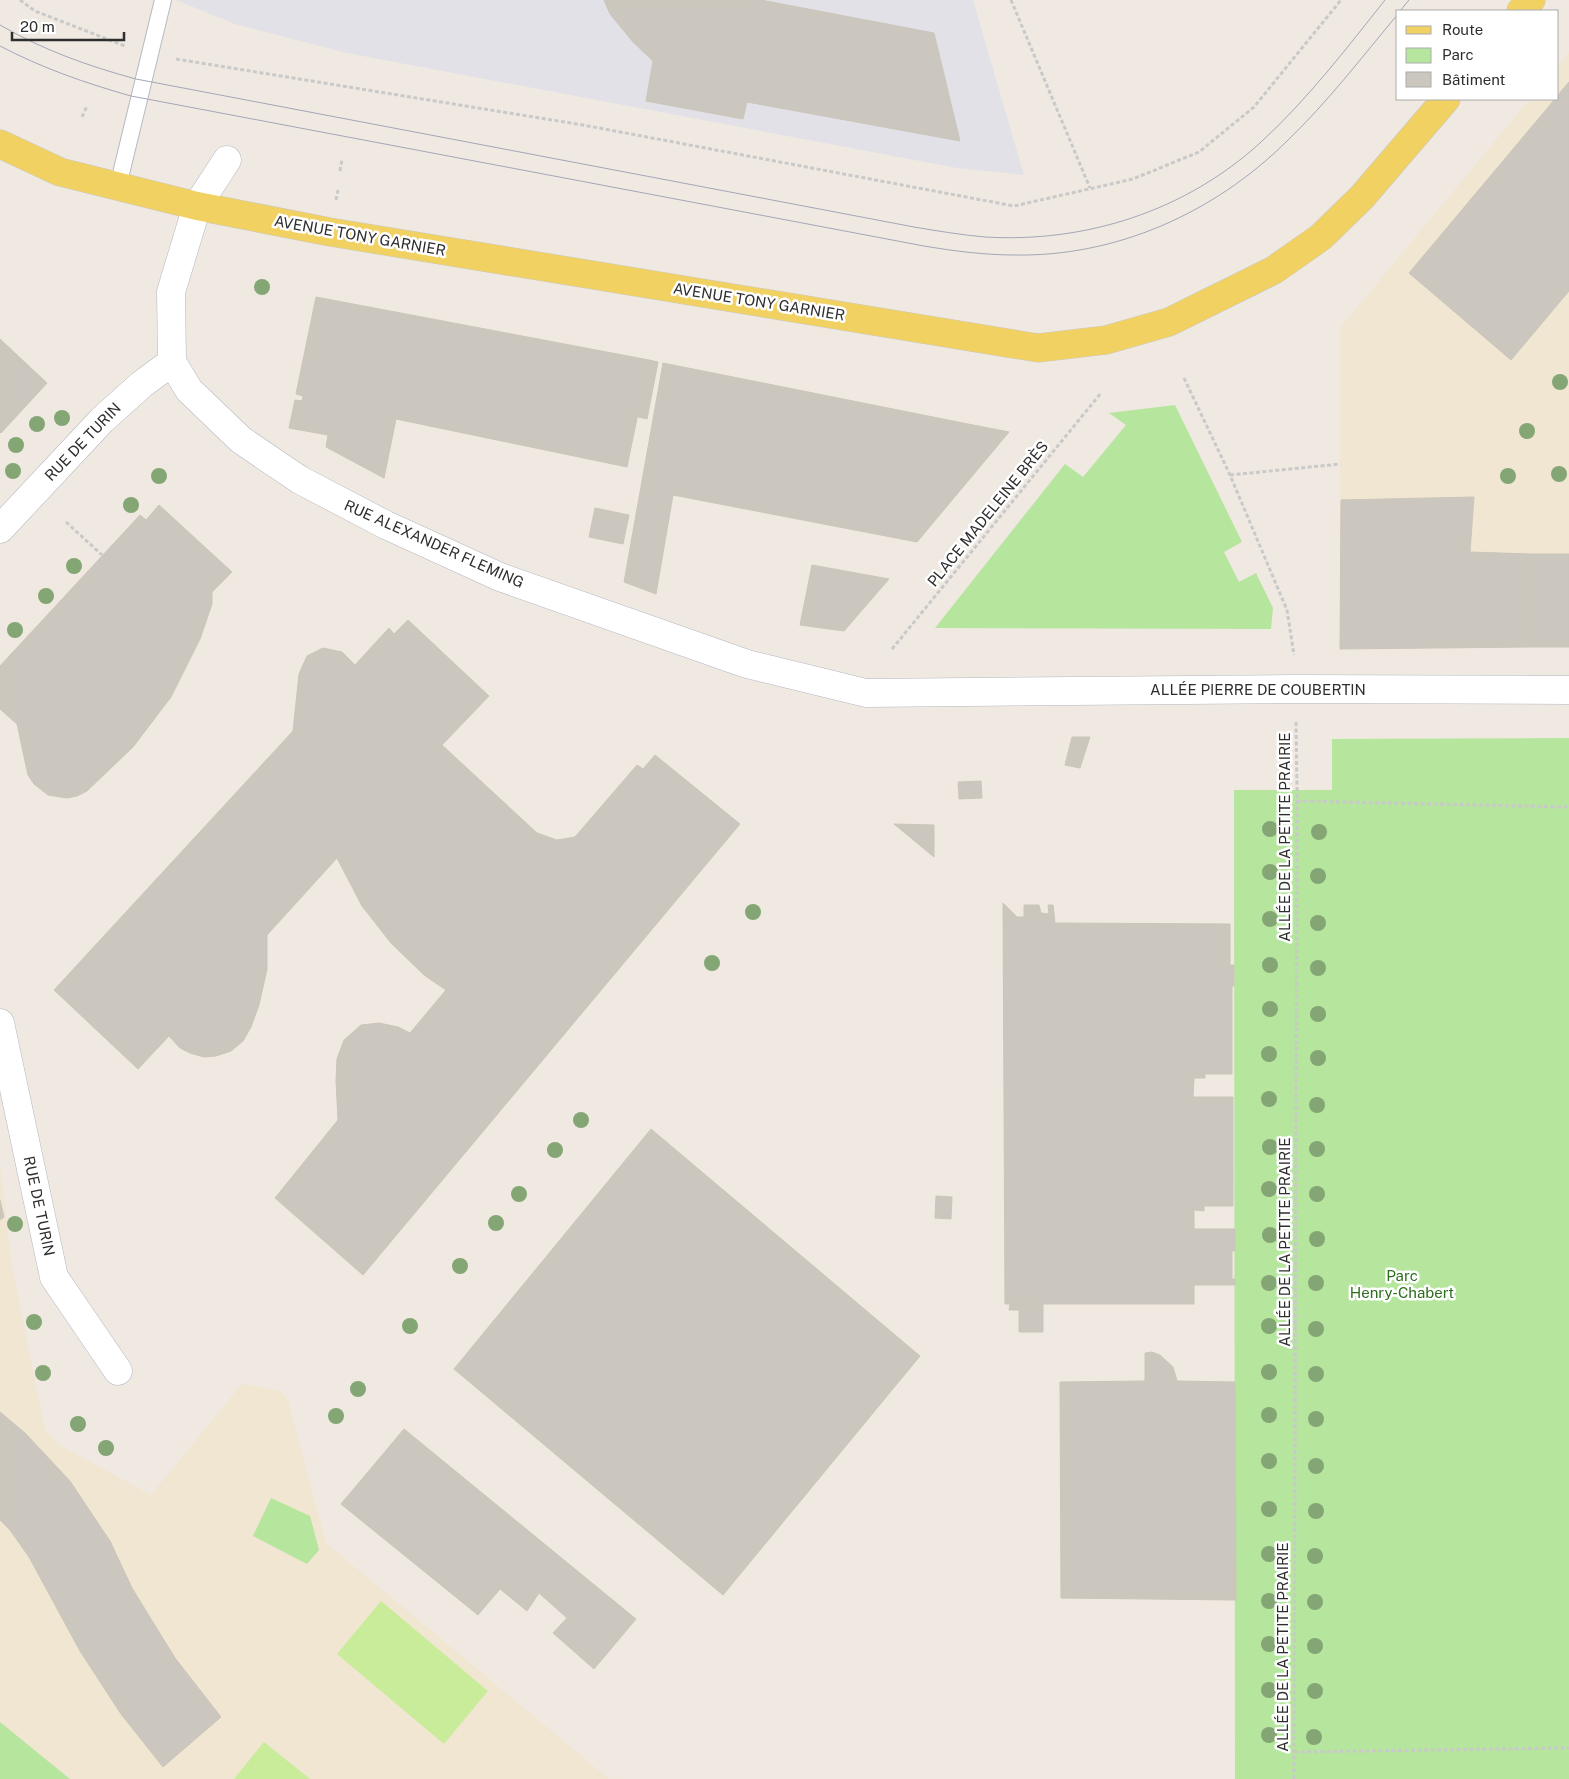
<svg xmlns="http://www.w3.org/2000/svg" width="1569" height="1779" viewBox="0 0 1569 1779" font-family="'Public Sans',sans-serif">
  <style>
    .industrial { fill: #e3e1e8 }
    .education { fill: #f0e6d1 }
    .green { fill: #b6e59e }
    .pitch { fill: #c9ec9a }
    .building { fill: #cbc7bf; stroke: #cbc5ba }
    .lines { fill: none; stroke-linecap: round; stroke-linejoin: round }
    .lane-casing { stroke: #b4b7c1; stroke-width: 18 }
    .street-casing { stroke: #b4b7c1; stroke-width: 29 }
    .primary-casing { stroke: #c9c9c9; stroke-width: 29 }
    .path { stroke: #c9c9c9; stroke-width: 3; stroke-dasharray: 4 2.5; stroke-linecap: butt }
    .lane { stroke: #fff; stroke-width: 16 }
    .street { stroke: #fff; stroke-width: 28 }
    .primary { stroke: #f2d163; stroke-width: 28 }
    .tram { stroke: #a3a6b8; stroke-width: 1 }
    .tree { fill: #84a574 }
    .labels { text-anchor: middle; stroke-width: 5; stroke-linejoin: round; paint-order: stroke }
    .street-label { font-size: 15px; fill: #2e2e2e; stroke: #fff }
    .park-label { font-size: 15px; fill: #2c6e1b; stroke: #fff }
  </style>
  <rect width="100%" height="100%" fill="#efe9e1"/>
  <path class="industrial" d="M176,0h797l51,175 -67,-7 -610,-115 -112,-29z"/>
  <path class="education" d="M1569,52v595l-229,2v-321l190,-229h28v-33z
    M0,1165l12,102 33,163 14,15 92,50 91,-111 39,7 7,10 38,142 283,236h-539l-70,-57z"/>
  <path class="green" d="M1175,405l67,137 -18,10 15,30 17,-9 17,35 -2,21 -336,-1 130,-164 18,13 43,-52 -17,-12z
    M1569,738v1041h-334l-1,-989h98v-51z
    M271,1498l39,18 9,34 -12,14 -54,-28z
    M0,1722l70,57h-70z"/>
  <path class="pitch" d="M381,1601l107,90 -44,53 -107,-90z
    M264,1742l46,37h-76z"/>
  <path class="building" d="M604,0h157l173,33 26,108 -213,-39 -4,17 -97,-18 7,-40 -20,-19 -23,-28z
    M1569,82v209l-58,69 -102,-87 146,-174h3v-4z
    M316,297l333,63 -22,107 -231,-48 -12,59 -58,-31 2,-12 -39,-7 6,-28 7,1 1,-5 -7,-2z
    M0,339l47,44 -46,50 -1,-1z
    M649,360l9,2 -11,57 -9,-2z
    M663,363l310,62 36,7 -92,110 -244,-47 -17,99 -32,-12z
    M1474,497l-4,55 60,2 1,93 -191,2 1,-149z
    M159,505l73,67 -20,20v12l-12,35 -29,58 -38,50 -46,44 -10,5 -10,2 -19,-3 -14,-11 -6,-9 -11,-51 -17,-15v-43l140,-151 6,5z
    M595,508l34,7 -6,29 -34,-7z
    M1530,554h39v93h-38z
    M812,565l77,14 -45,52 -44,-6z
    M408,620l81,76 -47,49 95,88 20,7 18,-3 62,-72 6,4 12,-14 85,69 -377,451 -88,-77 63,-78 -2,-39 1,-22 7,-19 17,-15 18,-2 19,4 12,6 36,-43 -22,-15 -33,-32 -29,-37 -25,-48 -70,77v34l-8,36 -8,22 -8,14 -12,10 -15,5 -12,1 -14,-4 -10,-5 -11,-12 -31,33 -84,-79 239,-259 6,-57 8,-18 16,-8 19,4 13,13 34,-37 5,6z
    M1072,737h18l-10,31 -15,-3z
    M981,781l1,17 -23,1 -1,-17z
    M894,824l40,1v32z
    M1003,903l14,14h7v-12h15l2,8 8,1 -1,-9h5l2,18 175,1v41h4v21h-2v88h-27v4h-11l-1,19h40v109h-29v5l-10,-1v19h41v22h-3v28h3v6h-41v19h-189z
    M651,1129l269,227 -197,239 -269,-226z
    M936,1196l16,1 -1,22 -16,-1z
    M0,1200l4,17 -4,3z
    M1010,1304h33v28h-24v-22h-10z
    M1152,1352l8,3 13,12 4,14 58,1 1,218 -175,-2 -1,-216 85,-1v-28z
    M0,1412l25,21 45,48 40,60 22,47 43,70 46,59 -58,50 -42,-53 -41,-63 -51,-94 -19,-27 -10,-10z
    M404,1429l232,190 -42,50 -41,-36 14,-15 -28,-25 -12,18 -27,-22 -22,26 -137,-111z"/>
  <g class="lines">
    <g class="lane-casing">
      <path id="lane" d="M118,186l45,-186"/>
    </g>
    <g class="street-casing">
      <path id="street" d="M227,160l-30,46 -26,86 1,70 17,28 52,50 59,40 86,45 114,52 247,87 119,29 429,-4 274,1
        M0,529l102,-109 40,-36 30,-22
        M0,1023l54,254 64,94"/>
    </g>
    <g class="primary-casing">
      <path id="primary" d="M1521,11l10,-11
        M0,144l60,28 137,34 133,26 708,116 68,-8 63,-18 105,-52 47,-33 41,-40 84,-98"/>
    </g>
    <path class="path" d="M20,0l15,11 90,35
      M1011,0l79,188
      M176,59l407,66 431,81 119,-27 66,-27 55,-45 87,-107
      M82,117l5,-11
      M340,171l2,-12
      M336,200l2,-10
      M1184,378l46,97 57,135 7,45
      M1230,475l110,-11
      M66,522l36,33
      M892,649l209,-256
      M1297,801l272,6
      M1294,1752l275,-4
      M1294,1779l3,-990 -1,-67"/>
    <use href="#lane" class="lane"/>
    <use href="#street" class="street"/>
    <use href="#primary" class="primary"/>
    <path class="tram" d="M1400,11l9,-11
      M0,25c43,25 88,41 136,54l778,148c24,4 48,8 71,10 101,6 201,-26 276,-95 46,-42 85,-93 124,-142
      M0,46c42,22 85,37 131,50l793,150c30,5 60,9 90,9 102,2 200,-42 272,-113 41,-39 76,-85 112,-128"/>
  </g>
  <g class="tree">
    <circle cx="262" cy="287" r="8"/>
    <circle cx="1560" cy="382" r="8"/>
    <circle cx="62" cy="418" r="8"/>
    <circle cx="37" cy="424" r="8"/>
    <circle cx="1527" cy="431" r="8"/>
    <circle cx="16" cy="445" r="8"/>
    <circle cx="13" cy="471" r="8"/>
    <circle cx="1559" cy="474" r="8"/>
    <circle cx="159" cy="476" r="8"/>
    <circle cx="1508" cy="476" r="8"/>
    <circle cx="131" cy="505" r="8"/>
    <circle cx="74" cy="566" r="8"/>
    <circle cx="46" cy="596" r="8"/>
    <circle cx="15" cy="630" r="8"/>
    <circle cx="1270" cy="829" r="8"/>
    <circle cx="1319" cy="832" r="8"/>
    <circle cx="1270" cy="872" r="8"/>
    <circle cx="1318" cy="876" r="8"/>
    <circle cx="753" cy="912" r="8"/>
    <circle cx="1270" cy="919" r="8"/>
    <circle cx="1318" cy="923" r="8"/>
    <circle cx="712" cy="963" r="8"/>
    <circle cx="1270" cy="965" r="8"/>
    <circle cx="1318" cy="968" r="8"/>
    <circle cx="1270" cy="1009" r="8"/>
    <circle cx="1318" cy="1014" r="8"/>
    <circle cx="1269" cy="1054" r="8"/>
    <circle cx="1318" cy="1058" r="8"/>
    <circle cx="1269" cy="1099" r="8"/>
    <circle cx="1317" cy="1105" r="8"/>
    <circle cx="581" cy="1120" r="8"/>
    <circle cx="1270" cy="1147" r="8"/>
    <circle cx="1317" cy="1149" r="8"/>
    <circle cx="555" cy="1150" r="8"/>
    <circle cx="1269" cy="1189" r="8"/>
    <circle cx="519" cy="1194" r="8"/>
    <circle cx="1317" cy="1194" r="8"/>
    <circle cx="496" cy="1223" r="8"/>
    <circle cx="15" cy="1224" r="8"/>
    <circle cx="1270" cy="1235" r="8"/>
    <circle cx="1317" cy="1239" r="8"/>
    <circle cx="460" cy="1266" r="8"/>
    <circle cx="1269" cy="1283" r="8"/>
    <circle cx="1316" cy="1283" r="8"/>
    <circle cx="34" cy="1322" r="8"/>
    <circle cx="410" cy="1326" r="8"/>
    <circle cx="1269" cy="1326" r="8"/>
    <circle cx="1316" cy="1329" r="8"/>
    <circle cx="1269" cy="1372" r="8"/>
    <circle cx="43" cy="1373" r="8"/>
    <circle cx="1316" cy="1374" r="8"/>
    <circle cx="358" cy="1389" r="8"/>
    <circle cx="1269" cy="1415" r="8"/>
    <circle cx="336" cy="1416" r="8"/>
    <circle cx="1316" cy="1419" r="8"/>
    <circle cx="78" cy="1424" r="8"/>
    <circle cx="106" cy="1448" r="8"/>
    <circle cx="1269" cy="1461" r="8"/>
    <circle cx="1316" cy="1466" r="8"/>
    <circle cx="1269" cy="1509" r="8"/>
    <circle cx="1316" cy="1511" r="8"/>
    <circle cx="1269" cy="1554" r="8"/>
    <circle cx="1315" cy="1556" r="8"/>
    <circle cx="1269" cy="1601" r="8"/>
    <circle cx="1315" cy="1602" r="8"/>
    <circle cx="1269" cy="1644" r="8"/>
    <circle cx="1315" cy="1646" r="8"/>
    <circle cx="1269" cy="1690" r="8"/>
    <circle cx="1315" cy="1691" r="8"/>
    <circle cx="1269" cy="1735" r="8"/>
    <circle cx="1314" cy="1737" r="8"/>
  </g>
  <g class="labels">
    <g class="street-label">
      <text transform="translate(360 236) rotate(10)" y="5">AVENUE TONY GARNIER</text>
      <text transform="translate(759 302) rotate(9)" y="5">AVENUE TONY GARNIER</text>
      <text transform="translate(83 442) rotate(-46)" y="5">RUE DE TURIN</text>
      <text transform="translate(988 514) rotate(-51)" y="5">PLACE MADELEINE BRÈS</text>
      <text transform="translate(434 544) rotate(24)" y="5">RUE ALEXANDER FLEMING</text>
      <text x="1258" y="695">ALLÉE PIERRE DE COUBERTIN</text>
      <text transform="translate(1285 837) rotate(-90)" y="5">ALLÉE DE LA PETITE PRAIRIE</text>
      <text transform="translate(39 1206) rotate(78)" y="5">RUE DE TURIN</text>
      <text transform="translate(1285 1242) rotate(-90)" y="5">ALLÉE DE LA PETITE PRAIRIE</text>
      <text transform="translate(1283 1647) rotate(-90)" y="5">ALLÉE DE LA PETITE PRAIRIE</text>
    </g>
    <g class="park-label">
      <text x="1402" y="1281">Parc<tspan x="1402" dy="17">Henry-Chabert</tspan></text>
    </g>
  </g>
  <rect x="1396" y="10" width="162" height="90" fill="#ffffff" stroke="#ababab"/>
  <rect x="1406" y="26" width="25" height="8" fill="#f2d163" stroke="#ababab"/>
  <text x="1442" y="35" font-size="15" fill="#2e2e2e">Route</text>
  <rect x="1406" y="48" width="25" height="15" fill="#b6e59e" stroke="#ababab"/>
  <text x="1442" y="60" font-size="15" fill="#2e2e2e">Parc</text>
  <rect x="1406" y="72" width="25" height="15" fill="#cbc7bf" stroke="#ababab"/>
  <text x="1442" y="85" font-size="15" fill="#2e2e2e">Bâtiment</text>
  <path d="M12 32v8h112v-8" fill="none" stroke="#2e2e2e" stroke-width="2.5"/>
  <text x="20" y="32" font-size="15" fill="#2e2e2e" stroke="#ffffff" stroke-width="4" paint-order="stroke">20 m</text>
</svg>
